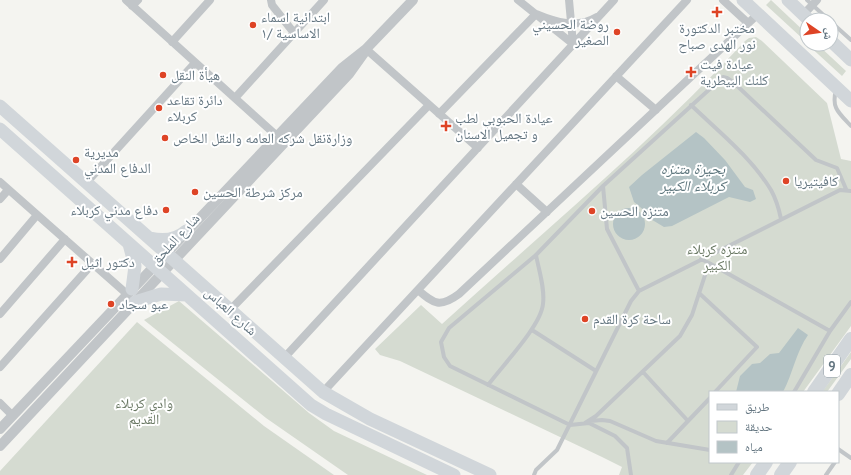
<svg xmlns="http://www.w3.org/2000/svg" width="851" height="475" viewBox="0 0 851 475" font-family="'PT Sans','Noto Naskh Arabic',sans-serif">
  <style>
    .green { fill: #d5dbd1 }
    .water { fill: #b4c3c5 }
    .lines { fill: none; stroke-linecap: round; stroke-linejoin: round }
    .service { stroke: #c1c5c8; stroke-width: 4 }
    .minor { stroke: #c1c5c8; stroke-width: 8 }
    .tertiary { stroke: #c1c5c8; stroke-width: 10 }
    .primary { stroke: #d1d6da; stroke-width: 13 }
    .trunk { stroke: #d1d6da; stroke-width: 14 }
    .poi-dot { fill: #de4426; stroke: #fff; stroke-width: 1.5 }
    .labels { text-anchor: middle; stroke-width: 4; stroke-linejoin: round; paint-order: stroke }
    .shield { fill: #fff; stroke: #929ea6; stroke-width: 1 }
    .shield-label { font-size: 13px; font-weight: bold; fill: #637580 }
    .poi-label { font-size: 14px; fill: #637580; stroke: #fff; text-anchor: start }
    .street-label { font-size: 14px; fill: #637580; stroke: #fff }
    .park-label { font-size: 14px; fill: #687762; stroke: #fff }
    .water-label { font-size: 15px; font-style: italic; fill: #5f777e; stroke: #fff }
  </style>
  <rect width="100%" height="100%" fill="#f4f4f0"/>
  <path class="green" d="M771,0l36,34 -4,5 -37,-34z
    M756,37l6,4 65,62 14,56 10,2v165l-48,66h-93v70h43l-10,13h-124l3,-8 -20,-10 -202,-96 -20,-6 -5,-6 46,-44 21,19c102,-93 209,-181 303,-283l4,-3z
    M807,44h10l29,27 -4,5z
    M179,301l130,112 25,18 93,44h-79l-82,-57 -122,-98z
    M137,322l127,104 70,49h-334v-4z
    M851,352v7l-24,33h-5z"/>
  <path class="water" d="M696,132l8,6 21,22 20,27 8,3 3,9 -6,3 -21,-5 -57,29 -8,1 -15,-9 -3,-6 -12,-10 -5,-15 13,-12z
    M613 224a16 16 0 1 1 32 0a16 16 0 1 1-32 0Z
    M798,328l10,7c-12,17 -15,38 -25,57h-47l4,-16 12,-12 8,-1 10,-9 9,-1z"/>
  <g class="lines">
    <path class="service" d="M807,0l22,20
      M831,22l20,18
      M836,90c-5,18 3,23 15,36
      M691,105c27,26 60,52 80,85 5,9 8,19 10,29
      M603,186l4,43 32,62
      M709,263l121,68
      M699,293l58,54 -42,45
      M532,330l64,41
      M643,372l45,49
      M488,385c14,-19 53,-59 55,-81 2,-16 -4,-33 -7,-49
      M794,392l36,-61 21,-29
      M590,421l12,-1 8,1 46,20 54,9
      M585,423l11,-7 84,-80 12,-21 17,-52 -8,-4
      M667,443l43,-45
      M838,449l13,9
      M534,475l2,-5 21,-20 74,-149 8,-10 201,-101 11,1
      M631,475l-4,-27 -12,-12 -26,-13 -19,2 -120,-59 -6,-9 -3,-15 8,-14 87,-73 67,-69 120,-109 4,1 6,4 83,78 21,8 9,21
      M731,475l8,-13
      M826,475l9,-13"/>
    <path class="minor" d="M126,0l151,136
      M271,0l1,5 22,28
      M518,0l55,44
      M569,0l4,44
      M723,0l25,23
      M132,6l6,-6
      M803,15l14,-15
      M172,42l38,-42
      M366,49l112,99
      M616,76l40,34
      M235,98l89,-98
      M439,114l97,-100c19,8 41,15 61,3
      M0,182l127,112
      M86,183l109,-120
      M516,184l31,28
      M0,199l8,-9
      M0,259l37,-44
      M418,290c16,14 22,18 41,4l299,-280
      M230,310l199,-205
      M0,314l65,-75
      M284,358l330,-358
      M0,367l93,-104
      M323,392l364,-392
      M0,403l13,13"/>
    <path class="tertiary" d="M0,429l342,-361 24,-19 47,-49
      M0,446l349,-372 15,-21"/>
    <path class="primary" d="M743,0l108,101
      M788,0l21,20
      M831,41l20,19
      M0,106l323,286 47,27 120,56
      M0,129l311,276 15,9 128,61
      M150,238c13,3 26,2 36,-7
      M129,244l6,22 -3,23
      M135,302l26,-8 26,1"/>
    <path class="trunk" d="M814,392l37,-53
      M838,394l13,-19
      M757,475l9,-13
      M781,475l9,-13"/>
  </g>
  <g class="poi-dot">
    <path d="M715 6h4v4h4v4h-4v4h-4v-4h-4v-4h4z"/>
    <circle cx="253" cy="25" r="4"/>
    <circle cx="617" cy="32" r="4"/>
    <path d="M689 66h4v4h4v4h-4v4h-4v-4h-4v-4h4z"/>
    <circle cx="163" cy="75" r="4"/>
    <circle cx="159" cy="108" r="4"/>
    <path d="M444 120h4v4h4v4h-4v4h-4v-4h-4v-4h4z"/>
    <circle cx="165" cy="138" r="4"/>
    <circle cx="76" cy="160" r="4"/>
    <circle cx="786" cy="181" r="4"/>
    <circle cx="195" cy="192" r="4"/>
    <circle cx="166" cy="210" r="4"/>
    <circle cx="592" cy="211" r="4"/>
    <path d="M70 256h4v4h4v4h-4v4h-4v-4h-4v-4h4z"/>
    <circle cx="111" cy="304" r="4"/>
    <circle cx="585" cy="319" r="4"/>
  </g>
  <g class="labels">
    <rect class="shield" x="824" y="355" width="16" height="22" rx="3"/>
    <g class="shield-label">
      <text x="832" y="371">9</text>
    </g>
    <g class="poi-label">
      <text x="261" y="22">ابتدائية اسماء<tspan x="261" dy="16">الاساسية /١</tspan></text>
      <text x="609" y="29" text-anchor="end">روضة الحسيني<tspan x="609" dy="16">الصغير</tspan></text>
      <text x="717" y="33" text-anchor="middle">مختبر الدكتورة<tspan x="717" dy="16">نور الهدى صباح</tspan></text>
      <text x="700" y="69">عيادة فيت<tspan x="700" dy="16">كلنك البيطرية</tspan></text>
      <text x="171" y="80">هيأة النقل</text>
      <text x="167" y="105">دائرة تقاعد<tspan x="167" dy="16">كربلاء</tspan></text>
      <text x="455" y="123">عيادة الحبوبي لطب<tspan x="455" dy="16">و تجميل الاسنان</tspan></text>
      <text x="173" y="143">وزارةنقل شركه العامه والنقل الخاص</text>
      <text x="84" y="157">مديرية<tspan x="84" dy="16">الدفاع المدني</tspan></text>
      <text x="794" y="186">كافيتيريا</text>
      <text x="203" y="197">مركز شرطة الحسين</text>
      <text x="158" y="215" text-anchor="end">دفاع مدني كربلاء</text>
      <text x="600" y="216">متنزه الحسين</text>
      <text x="81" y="267">دكتور اثيل</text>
      <text x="119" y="309">عبو سجاد</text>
      <text x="593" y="324">ساحة كرة القدم</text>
    </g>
    <g class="street-label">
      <text transform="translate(175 239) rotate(-47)" y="5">شارع الملحق</text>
      <text transform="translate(231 311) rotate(42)" y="5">شارع العباس</text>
    </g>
    <g class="park-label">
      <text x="717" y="254">متنزه كربلاء<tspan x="717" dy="16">الكبير</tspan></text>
      <text x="144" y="408">وادي كربلاء<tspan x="144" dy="16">القديم</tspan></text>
    </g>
    <g class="water-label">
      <text x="693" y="174">بحيرة متنزه<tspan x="693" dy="17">كربلاء الكبير</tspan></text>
    </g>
  </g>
  <rect x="709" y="391" width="130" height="72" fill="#ffffff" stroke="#c1c8cc"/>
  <rect x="717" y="404" width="20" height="6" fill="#d1d6da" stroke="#c1c8cc"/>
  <text x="745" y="411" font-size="12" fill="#637580">طريق</text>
  <rect x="717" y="421" width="20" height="12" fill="#d5dbd1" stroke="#c1c8cc"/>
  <text x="745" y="431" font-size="12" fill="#637580">حديقة</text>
  <rect x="717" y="441" width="20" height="12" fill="#b4c3c5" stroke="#c1c8cc"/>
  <text x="745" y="451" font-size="12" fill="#637580">مياه</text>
  <g transform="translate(819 32) rotate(103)"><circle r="19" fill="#ffffff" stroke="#c1c8cc"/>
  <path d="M0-3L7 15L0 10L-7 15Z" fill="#de4426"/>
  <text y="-6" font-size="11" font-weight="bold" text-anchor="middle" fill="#637580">ش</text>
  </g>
</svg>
